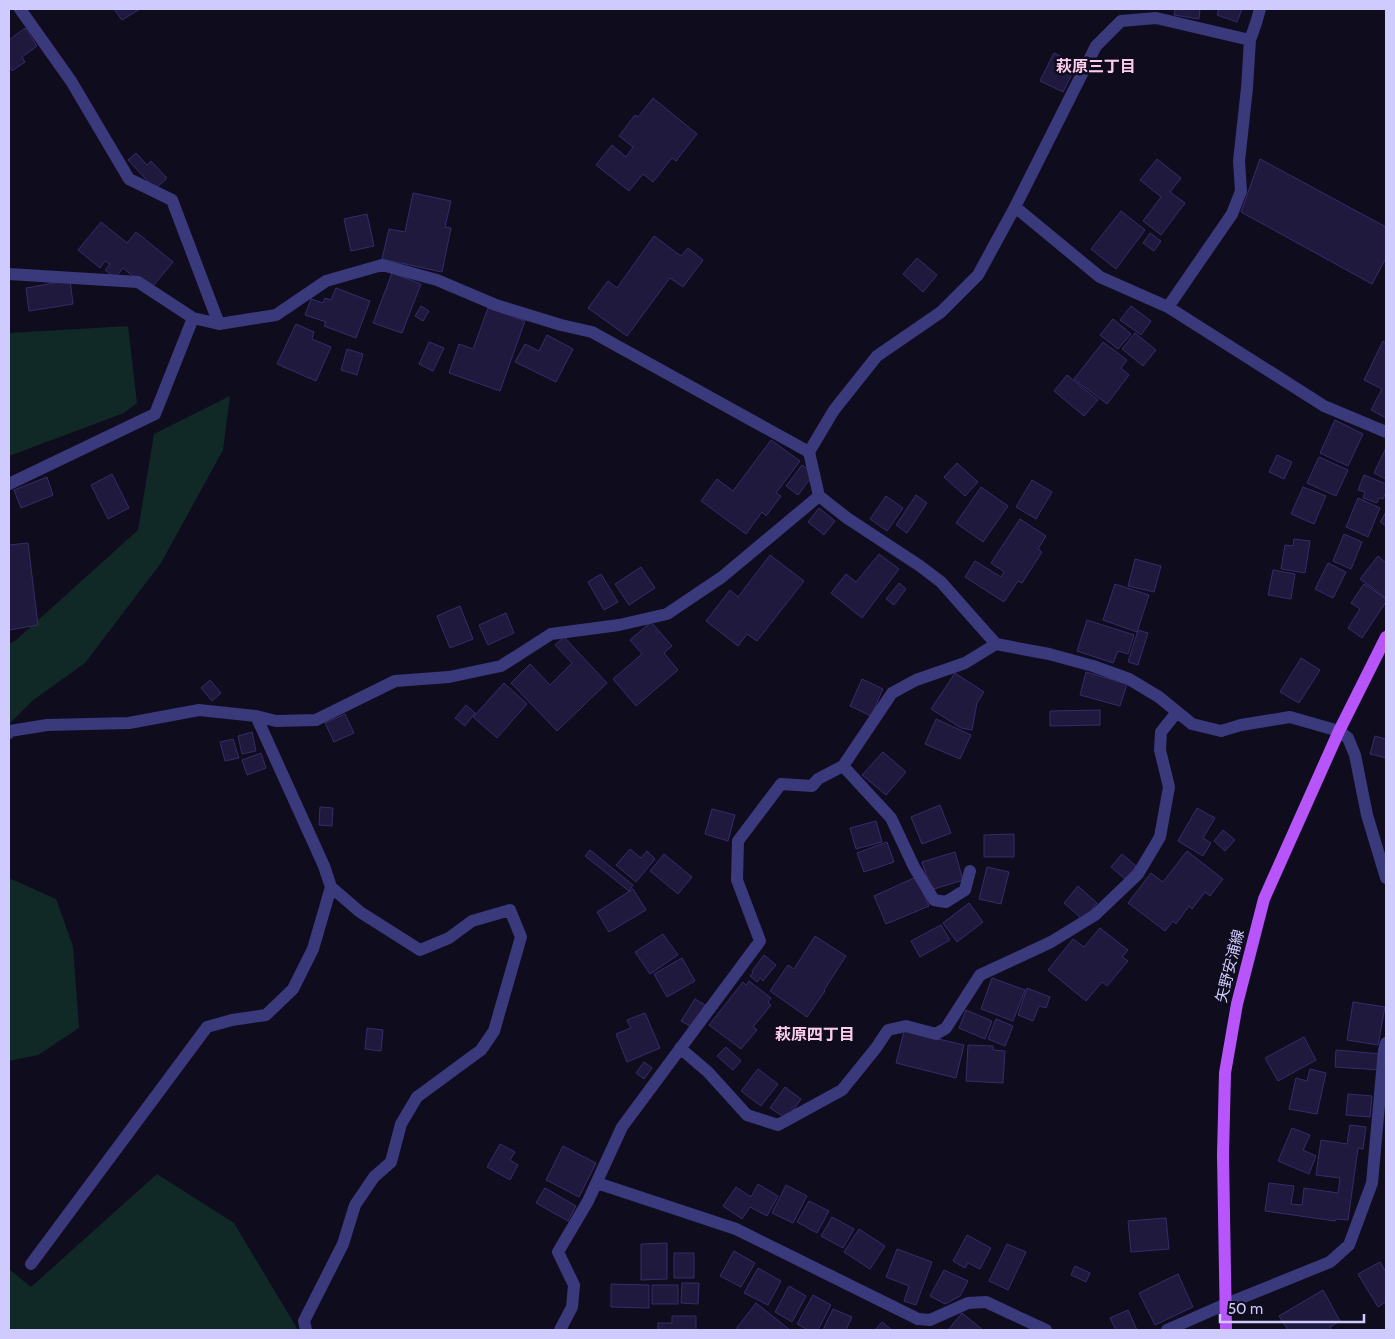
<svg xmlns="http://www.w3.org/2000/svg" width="1395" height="1339" viewBox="0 0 1395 1339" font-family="Cabin,'Noto Sans JP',sans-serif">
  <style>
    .green { fill: #102826 }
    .building { fill: #1f193e; stroke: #362c6a }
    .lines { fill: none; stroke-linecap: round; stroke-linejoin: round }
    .minor { stroke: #39397c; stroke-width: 12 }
    .major { stroke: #b755fb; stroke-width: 12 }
    .labels { text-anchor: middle; stroke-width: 5; stroke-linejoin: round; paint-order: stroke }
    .street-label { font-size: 15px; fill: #cfcbfe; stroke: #0f0c1e }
    .neighbourhood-label { font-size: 16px; font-weight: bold; fill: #fecded; stroke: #0f0c1e }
  </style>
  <rect width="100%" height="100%" fill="#0f0c1e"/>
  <path class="green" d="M128,326l9,77 -13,10 -115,43v-123z
    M230,396l-7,54 -62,113 -76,100 -53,38 -23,23v-80l6,-3 123,-111 16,-96z
    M9,878l47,21 17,47 6,82 -41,27 -29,6z
    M157,1174l77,49 64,107h-289v-61l22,18z"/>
  <path class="building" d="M114,9h26l-18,11z
    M1175,9h25l-1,10 -25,-4z
    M1219,9h23l-5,13 -20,-7z
    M25,28l12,18 -15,11 3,5 -13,9 -3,-6v-25z
    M1054,53l23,11 -14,28 -23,-11z
    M653,98l44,36 -21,27 -4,-3 -19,24 -10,-8 -14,17 -33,-26 16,-20 14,12 7,-10 -14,-11 16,-21 3,2z
    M136,153l11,12 4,-4 16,17 -12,11 -27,-29z
    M1157,159l24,19 -11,14 15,11 -24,32 -18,-14 18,-24 -21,-17z
    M1260,159l126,68v31l-14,26 -131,-72z
    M413,193l38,8 -6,26 6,1 -9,44 -60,-13 7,-30 16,3z
    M1121,211l24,19 -29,39 -25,-20z
    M367,214l7,32 -23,5 -7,-32z
    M101,222l26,21 9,-11 37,30 -20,24 -14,-5 -16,-13 -8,10 -10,-8 5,-6 -5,-3 -5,7 -22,-18z
    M1150,233l11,8 -7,10 -11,-8z
    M654,236l27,20 7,-8 15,12 -20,27 -13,-9 -43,58 -39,-28 20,-27 9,7z
    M917,258l20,17 -14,17 -20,-18z
    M392,273l29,11 -19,49 -29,-10z
    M70,280l3,24 -44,7 -3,-23z
    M336,288l34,13 -14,37 -32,-12 2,-4 -21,-7 6,-16 12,4 2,-5 6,2z
    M421,306l8,5 -6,10 -8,-5z
    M1131,306l20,15 -10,14 -21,-15z
    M488,308l37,13 -25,70 -51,-18 10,-29 14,5z
    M1113,319l18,15 -13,15 -18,-14z
    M296,324l18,8 -2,7 19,8 -15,34 -39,-17z
    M1135,333l21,17 -13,16 -21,-17z
    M547,335l26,14 -17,33 -41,-20 10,-18 14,7z
    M1383,341l3,2v75l-15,-8 11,-21 -18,-9z
    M429,342l15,6 -11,23 -14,-7z
    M1103,342l24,18 -6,8 8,7 -22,29 -33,-25z
    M347,349l16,5 -6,21 -16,-5z
    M1067,375l31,25 -14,16 -30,-25z
    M1335,420l28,14 -15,32 -28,-13z
    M771,440l29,21 -24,32 5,3 -15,20 -4,-4 -16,22 -45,-33 16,-22 16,12z
    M1386,448v31l-12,-6z
    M1277,455l15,7 -8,17 -15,-7z
    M1319,457l29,13 -12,26 -29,-13z
    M957,463l21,19 -13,14 -21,-19z
    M802,465l12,9 -16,21 -12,-9z
    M112,474l17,34 -21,11 -17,-34z
    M1364,475l22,9v8l-3,7 -4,-1 -2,5 -14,-5 2,-6 -7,-2z
    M47,477l6,18 -32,13 -7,-18z
    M1032,480l20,12 -16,27 -20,-12z
    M981,487l27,19 -25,36 -27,-19z
    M1303,487l23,9 -12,28 -23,-10z
    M916,495l11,8 -20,30 -11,-8z
    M886,496l17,12 -16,23 -17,-12z
    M1358,498l22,10 -12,29 -22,-10z
    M819,508l16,13 -11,14 -16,-13z
    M1386,512v14l-6,-4z
    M1020,519l26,17 -8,13 4,3 -20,31 -4,-2 -14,21 -39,-25 10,-16 26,16 3,-5 -13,-9z
    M1344,534l18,8 -11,27 -18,-8z
    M1294,539l16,2 -5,32 -24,-4 4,-24 8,1z
    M28,543l10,82 -29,5v-85z
    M879,554l20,15 -37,49 -31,-25 15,-19 10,8z
    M770,555l34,26 -47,60 -10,-7 -9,12 -32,-25 24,-31 8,7z
    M1378,556l8,7v35l-26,-19z
    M1135,559l26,7 -7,26 -26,-6z
    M1328,563l18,9 -13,26 -18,-9z
    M641,567l14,21 -26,17 -14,-21z
    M1273,570l22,4 -4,25 -23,-4z
    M601,574l17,28 -14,8 -16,-28z
    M899,583l7,6 -12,16 -8,-6z
    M1115,584l34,11 -12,37 -34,-12z
    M1364,584l22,15v3l-24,36 -14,-10 12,-19 -9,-6z
    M460,606l13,33 -23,9 -13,-32z
    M506,613l8,20 -26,12 -9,-20z
    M1087,620l47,15 -6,19 -10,-3 -5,12 -36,-12z
    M651,622l21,24 -8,7 14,17 -42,36 -23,-27 29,-25 -12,-14z
    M1138,630l10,3 -10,32 -10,-3z
    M564,637l43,46 -50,48 -46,-48 19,-19 20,21 22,-22 -17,-18z
    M1301,658l19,12 -21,33 -19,-11z
    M1086,672l41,12 -7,22 -40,-11z
    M955,673l29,19 -7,11 -5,27 -11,-2 -30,-19z
    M862,679l21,10 -12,27 -21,-10z
    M210,680l11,13 -9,8 -11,-13z
    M504,683l23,21 -30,34 -24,-21z
    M466,705l9,8 -10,13 -10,-8z
    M1100,710v15l-50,1v-15z
    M345,714l9,19 -20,9 -9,-19z
    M936,719l35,16 -11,24 -35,-15z
    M252,732l4,19 -14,3 -4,-18z
    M1375,736l10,3 1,-3v22l-16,-4z
    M233,739l6,19 -14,3 -5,-19z
    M883,752l23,20 -20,23 -24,-20z
    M261,753l5,15 -19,7 -5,-15z
    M940,805l11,28 -29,11 -11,-27z
    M320,807l13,1 -1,18 -13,-1z
    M1197,808l18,10 -12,20 8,5 -8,13 -25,-15z
    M712,809l23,6 -7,26 -23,-7z
    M876,821l6,21 -26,7 -6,-21z
    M1223,830l12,10 -10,11 -11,-10z
    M1014,834v23h-30v-22z
    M887,842l7,20 -30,10 -7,-19z
    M630,849l11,9 6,-7 8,8 -19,23 -20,-17z
    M590,850l43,35 -4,6 -44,-35z
    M1187,851l36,28 -13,17 -5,-4 -13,17 -3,-3 -13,18 -3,-3 -8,10 -37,-28 23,-30 12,9z
    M955,852l8,28 -32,10 -9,-28z
    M664,854l28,23 -14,17 -28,-23z
    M1122,854l14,12 -11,13 -14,-12z
    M987,867l22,5 -8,32 -22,-5z
    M916,877l13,29 -43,18 -12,-28z
    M1078,886l19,17 -14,17 -19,-17z
    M633,889l13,21 -37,22 -12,-20z
    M969,903l14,19 -26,20 -14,-19z
    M941,925l9,15 -30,17 -9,-16z
    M1100,928l28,22 -6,7 6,4 -21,25 -5,-4 -16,19 -38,-31 25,-31 11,8z
    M663,934l15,21 -28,19 -15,-22z
    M815,936l31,20 -22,34 1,1 -18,26 -37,-26 18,-26 6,4z
    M764,955l12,10 -13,16 -3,-3 -3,4 -7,-6 3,-3 -1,-2z
    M682,958l13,23 -28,16 -13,-23z
    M992,978l33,12 -12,31 -32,-12z
    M749,981l22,17 -3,4 3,3 -18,22 4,3 -16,19 -32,-24 34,-43 3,3z
    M1027,988l23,9 -4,11 -7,-2 -6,15 -15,-6z
    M695,999l10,6 -13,22 -11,-6z
    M1353,1002l32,5 -7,38 -31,-5z
    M966,1010l26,11 -7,18 -26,-11z
    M645,1013l15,35 -33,14 -11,-28 15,-6 -4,-8z
    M996,1019l17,7 -8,20 -17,-7z
    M367,1028l16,2 -2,21 -16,-2z
    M904,1031l60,14 -8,33 -60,-15z
    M1304,1037l12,23 -38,21 -13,-23z
    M968,1045l25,1v4l12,1 -2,32 -37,-2z
    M726,1047l15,14 -8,9 -16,-14z
    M1336,1050l46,4 -1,16 -46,-3z
    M644,1062l8,6 -8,11 -8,-6z
    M758,1069l20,15 -17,22 -20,-15z
    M1310,1069l16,4 -9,41 -28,-5 7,-31 11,3z
    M785,1087l16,12 -14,20 -17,-11z
    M1348,1094l24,2 -2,21 -24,-2z
    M1350,1125l16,2 -3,22 -5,-1 -10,72 -12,-1 -1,2 -70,-10 4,-28 25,3 -3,18 11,1 2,-17 34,5 2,-15 -24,-3 5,-35 26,4z
    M1292,1128l18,7 -7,15 13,6 -7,18 -31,-13z
    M500,1144l15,8 -5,8 8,5 -8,15 -23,-13z
    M563,1146l33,17 -17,34 -33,-17z
    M758,1184l20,12 -11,20 -17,-9 -8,12 -19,-13 13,-19 15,10z
    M786,1185l21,11 -14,27 -21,-10z
    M545,1188l31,18 -8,15 -32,-18z
    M809,1201l20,10 -12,22 -20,-11z
    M832,1217l22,12 -11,19 -22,-12z
    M1166,1218l3,31 -38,3 -3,-31z
    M859,1229l26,17 -15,23 -26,-17z
    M967,1235l24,13 -11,21 -12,-6 -3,5 -12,-7z
    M667,1243v36l-26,1v-36z
    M1007,1244l19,8 -18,38 -19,-9z
    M897,1249l35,13 -16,43 -12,-4 5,-15 -23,-9z
    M734,1251l21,12 -14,24 -21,-11z
    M674,1253h20v25h-20z
    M1380,1262l6,10v30l-8,5 -20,-33z
    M1075,1266l15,7 -4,9 -15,-7z
    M758,1268l23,13 -13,24 -24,-12z
    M944,1270l24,11 -8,15 -15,8 -15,-8z
    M1178,1274l15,33 -38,18 -16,-32z
    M682,1283h17l-1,21 -17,-1z
    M611,1284l38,1v23l-38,-1z
    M652,1285h26v19h-26z
    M789,1286l17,10 -14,26 -17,-10z
    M1323,1290l17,31 -10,6 2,3h-44l-9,-14z
    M813,1295l18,10 -13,25h-10l-11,-6z
    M756,1303l34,27h-55z
    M833,1309l19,8 -6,13h-23z
    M1128,1310l9,20h-21l-6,-12z
    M962,1313l21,17h-35z
    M672,1316h24v14h-38v-7h14z
    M882,1322l10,8h-17z"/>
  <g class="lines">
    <path class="minor" d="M20,9l51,72 58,98 43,21 47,124
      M1250,40l-94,-22 -35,3 -25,25 -81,161 -37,68 -37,37 -64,44 -43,54 -25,42 10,44 28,22 73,48 21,16 55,62 53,10 44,12 36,13 30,18 33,27 29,7 20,-6 49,-8 49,14 9,7 7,17 12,60 19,63
      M1015,207l85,70 68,30 156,99 62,26
      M9,274l129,8 55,36 26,6 57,-9 50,-34 56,-16 55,15 59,25 65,20 31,7 217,120
      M1168,307l64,-93 9,-23 -2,-30 8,-73 3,-48 6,-17 4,-14
      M9,484l146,-70 38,-96
      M256,716l68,150 7,21 29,25 60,38 29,-12 23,-17 38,-11 11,27 -27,94 -13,19 -64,47 -16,27 -10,38 -17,15 -19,28 -12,39 -39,77 2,9
      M9,733l1,-2 37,-6 82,-2 70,-13 57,6 20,5 40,-1 79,-39 54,-4 52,-11 50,-32 68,-9 48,-11 55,-37 97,-81
      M843,766l48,52 23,49 20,33 12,2 19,-12 5,-19
      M680,1048l28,24 39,43 31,10 64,-35 34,-42 12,-18 18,-4 30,8 10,-6 34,-53 71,-33 44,-27 43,-41 22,-37 9,-50 -9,-37 1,-18 16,-20
      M597,1183l139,46 182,90 12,1 38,-17 18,-1 60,28
      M31,1264l176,-237 25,-7 34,-5 27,-26 20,-40 18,-62
      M560,1330l12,-23 2,-22 -16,-33 30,-51 34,-74 138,-186 -23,-61 1,-39 43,-57 31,2 6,-7 25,-13 49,-73 24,-13 49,-17 31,-19
      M1167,1330l59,-26 104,-42 19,-17 23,-62 12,-133 2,-7"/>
    <path class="major" d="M1226,1330l-3,-175 2,-82 12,-69 27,-105 75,-168 47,-94"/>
  </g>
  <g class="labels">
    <g class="street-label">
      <text transform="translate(1230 966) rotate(-76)" y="5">矢野安浦線</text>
    </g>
    <g class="neighbourhood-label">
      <text x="1096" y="72">萩原三丁目</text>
      <text x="815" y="1040">萩原四丁目</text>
    </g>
  </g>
  <rect width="1395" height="1339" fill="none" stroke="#cfcbfe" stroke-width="20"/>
  <path d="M1220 1314v8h144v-8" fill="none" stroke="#cfcbfe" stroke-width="2.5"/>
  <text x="1228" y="1314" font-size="15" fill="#cfcbfe" stroke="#0f0c1e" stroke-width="4" paint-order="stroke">50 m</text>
</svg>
